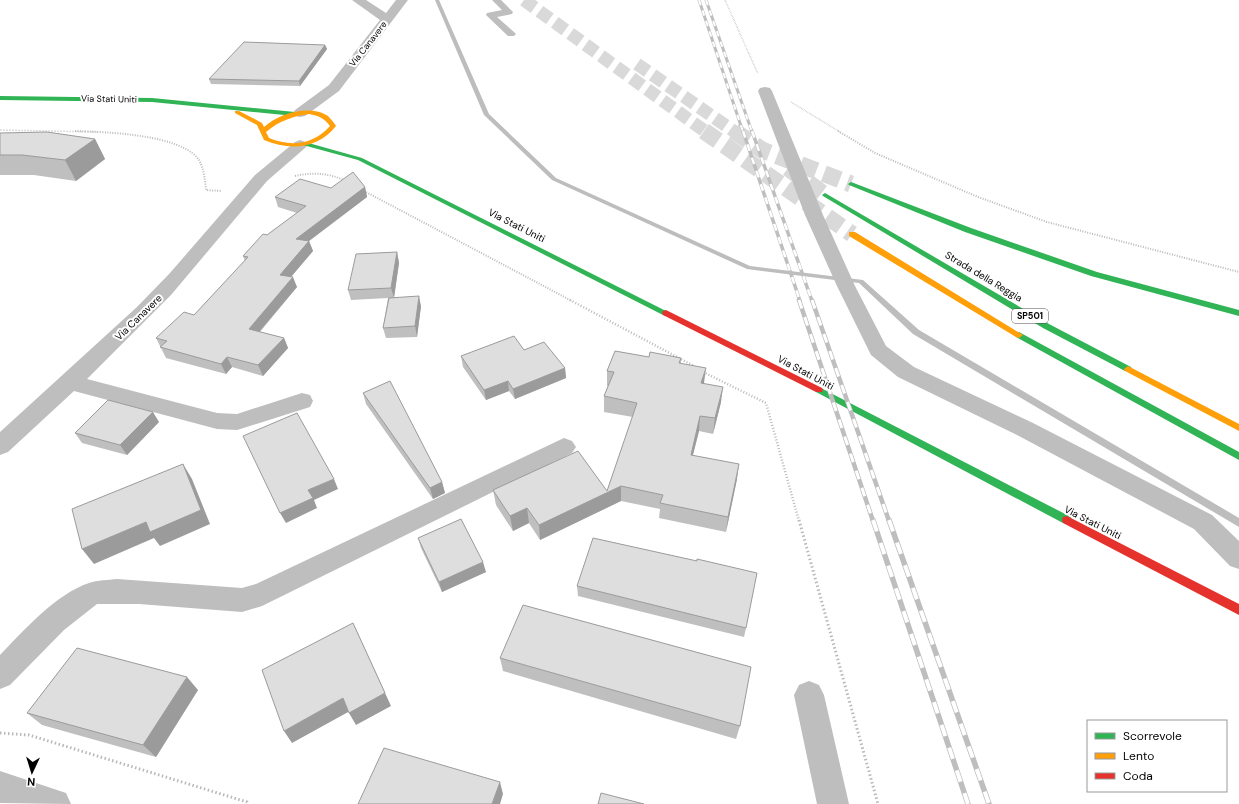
<svg xmlns="http://www.w3.org/2000/svg" width="1239" height="804" viewBox="0 0 1239 804" font-family="'DM Sans',sans-serif">
  <style>
    .lines { fill: none; stroke-linecap: round; stroke-linejoin: round }
    .stream { fill: #bdbdbd; fill-rule: evenodd }
    .highway-tunnel-far1 { stroke: #d9d9d9; stroke-width: 13; stroke-dasharray: 13 6; stroke-linecap: butt }
    .highway-tunnel { stroke: #d9d9d9; stroke-width: 17; stroke-dasharray: 17 8; stroke-linecap: butt }
    .path-far3 { stroke: #b9b9b9; stroke-width: 1.5; stroke-dasharray: 0.5 1; stroke-linecap: butt }
    .path-far2 { stroke: #b9b9b9; stroke-width: 2; stroke-dasharray: 1 1.5; stroke-linecap: butt }
    .path-far1 { stroke: #b9b9b9; stroke-width: 2.5; stroke-dasharray: 1 2; stroke-linecap: butt }
    .path { stroke: #b9b9b9; stroke-width: 3; stroke-dasharray: 1.5 2.5; stroke-linecap: butt }
    .lane { fill: #bebebe; fill-rule: evenodd }
    .street { fill: #bebebe; fill-rule: evenodd }
    .fast { fill: #30b455; fill-rule: evenodd }
    .slow { fill: #ff9f0a; fill-rule: evenodd }
    .jam { fill: #e5322d; fill-rule: evenodd }
    .rail-far3-casing { stroke: #bebebe; stroke-width: 3 }
    .rail-far2-casing { stroke: #bebebe; stroke-width: 3.5 }
    .rail-far1-casing { stroke: #bebebe; stroke-width: 4.5 }
    .rail-casing { stroke: #bebebe; stroke-width: 5.5 }
    .rail-far3 { stroke: #fff; stroke-width: 2; stroke-dasharray: 5.5; stroke-linecap: butt }
    .rail-far2 { stroke: #fff; stroke-width: 2.5; stroke-dasharray: 7; stroke-linecap: butt }
    .rail-far1 { stroke: #fff; stroke-width: 3; stroke-dasharray: 9; stroke-linecap: butt }
    .rail { stroke: #fff; stroke-width: 4; stroke-dasharray: 12; stroke-linecap: butt }
    .wall { fill: #bfbfbf }
    .shaded-wall { fill: #9b9b9b }
    .building { fill: #dedede; stroke: #9b9b9b }
    .labels { text-anchor: middle; stroke-width: 4; stroke-linejoin: round; paint-order: stroke }
    .far-street-label { font-size: 9px; fill: #000; stroke: #fff }
    .shield { fill: #fff; stroke: #4c4c4c; stroke-width: 1 }
    .shield-label { font-size: 9px; font-weight: bold; fill: #000 }
    .street-label { font-size: 10px; fill: #000; stroke: #fff }
  </style>
  <rect width="100%" height="100%" fill="#fff"/>
  <g class="lines">
    <path class="stream" d="M435,0h4l50,114 67,64 194,88 113,14 56,50 320,188v9l-326,-193 -54,-51 -112,-14 -195,-89 -68,-65z"/>
    <path class="highway-tunnel-far1" d="M524,0l182,132
      M637,64l98,68"/>
    <path class="highway-tunnel" d="M704,131l148,103
      M734,131l28,19 89,34
      M788,168l37,27"/>
    <path class="path-far3" d="M725,0l33,74
      M791,102l49,30
      M0,130l97,2"/>
    <path class="path-far2" d="M75,131c30,1 106,3 124,29 5,9 6,20 7,30l16,1
      M838,131l37,22 103,44 69,25 192,50
      M295,176c18,-4 34,-3 51,5
      M364,191l208,110"/>
    <path class="path-far1" d="M570,300l124,66
      M703,372l63,31 33,118"/>
    <path class="path" d="M799,520l79,284
      M0,733l29,2 218,67 1,2"/>
    <path class="lane" d="M492,0h9l12,12 -1,2 -15,3 17,15 2,2 -2,2h-6l-22,-21 1,-2 15,-3z"/>
    <path class="street" d="M352,0h14l20,13 10,-13h12l-69,91 -34,25 -5,1 -5,-1 -2,-3 2,-3 34,-25 51,-65z
      M765,87l5,1 2,3 51,124 32,71 31,60 28,21 119,56 179,92 27,26v28l-9,-3 -36,-37 -177,-94 -119,-58 -27,-22 -34,-69 -32,-71 -47,-124 2,-3z
      M300,140l5,2 3,3 -3,3 -38,33 -96,114 -84,84 130,34 20,1 65,-21 8,2 3,6 -3,6 -73,23 -20,-1 -143,-38 -66,61 -8,3v-23l137,-125 33,-34 85,-98 40,-33z
      M564,438l8,3 4,6 -4,6 -310,153 -20,6 -103,-8h-42l-33,26 -54,55 -10,4v-34c24,-25 56,-61 89,-72 9,-3 19,-3 28,-4l125,9 14,-4z
      M809,681l10,4 5,10 25,109h-32l-23,-109 5,-10z
      M0,771l66,22 5,11 -71,-1z"/>
    <path class="fast" d="M0,96l152,2 143,14 3,2 -3,2 -143,-14 -152,-2z
      M305,142l57,16 308,155 -4,3 -3,-1 -305,-155 -55,-15 -1,-1z
      M851,182l120,46 126,44 142,38v6l-148,-40 -126,-44 -116,-47 -1,-1z
      M825,193l224,131 82,43 1,2 -1,2h-6l-82,-43 -220,-132 -1,-1z
      M1019,332l220,120v8l-223,-123 -1,-2z
      M819,387l252,130 1,3 -1,3 -4,1 -4,-1 -247,-131 -1,-2z"/>
    <path class="slow" d="M235,111h4l23,12 2,4c15,-14 46,-23 64,-11 3,3 6,7 8,10 -18,23 -46,25 -72,14l-7,-15 -22,-12zM309,114c10,2 15,4 21,12 -17,19 -39,21 -61,12l-3,-6c13,-11 27,-16 43,-18z
      M849,232h6l168,103 -4,3 -3,-1 -167,-101z
      M1128,366l111,58v7l-114,-60 -1,-2z"/>
    <path class="jam" d="M666,310l156,78 1,2 -1,2h-6l-153,-77 -1,-2 1,-2z
      M1067,516l172,88v11l-176,-92 -1,-3 1,-3z"/>
    <g class="rail-far3-casing">
      <path id="rail-far3" d="M699,0l44,132
        M706,0l46,132"/>
    </g>
    <g class="rail-far2-casing">
      <path id="rail-far2" d="M743,131l57,170
        M752,131l60,170"/>
    </g>
    <g class="rail-far1-casing">
      <path id="rail-far1" d="M799,300l74,221
        M812,300l77,221"/>
    </g>
    <g class="rail-casing">
      <path id="rail" d="M873,520l95,284
        M889,520l100,284"/>
    </g>
    <use href="#rail-far3" class="rail-far3"/>
    <use href="#rail-far2" class="rail-far2"/>
    <use href="#rail-far1" class="rail-far1"/>
    <use href="#rail" class="rail"/>
  </g>
  <path class="wall" d="M325,45l2,4 -27,37 -89,-2 -2,-5z
    M0,133l95,6 10,20 -29,22 -42,-6h-34z
    M365,187l2,10 -58,44 4,10 -22,26 6,10 -37,45 24,6 4,10 -25,28 -31,-9 -6,7 -60,-16 -10,-20 38,-23 51,-54 -2,-5 24,-21 30,-22 -19,-6 -3,-10 56,-9z
    M397,252l2,11 -5,34 27,9 -4,31 -31,1 -3,-10 5,-30 -37,2 -3,-10z
    M524,350l41,18 1,10 -51,21 -6,-8 -23,9 -23,-33 -2,-11z
    M649,357l32,1v5l23,21 17,18 -8,32 -14,-3 -6,24 44,24 -11,53 -67,-14 1,-9 -39,-8 -81,39 -11,-17 -16,8 -17,-26 -3,-15 114,1 26,-74 -29,-5v-16l4,-10h-1v-15z
    M363,393l79,89 3,11 -12,6 -67,-95z
    M159,422l-32,33 -45,-12 -7,-10z
    M418,538l68,34 -44,20 -21,-44z
    M697,561l49,67 -2,9 -166,-41 -1,-10z
    M500,658l240,68 -4,13 -233,-68z
    M198,690l-42,67 -114,-32 -15,-12z"/>
  <path class="shaded-wall" d="M325,45l2,4 -27,37 -1,-5z
    M95,139l10,20 -29,22 -11,-21z
    M365,187l2,10 -58,44 4,10 -29,34 -4,-10 16,-36z
    M397,252l2,11 -5,35 -3,-10z
    M293,277l4,10 -44,52 -4,-10z
    M419,296l2,10 -4,31 -2,-11z
    M284,338l4,10 -25,28 -5,-11z
    M227,357l5,10 -6,7 -5,-10z
    M565,368l1,10 -51,21 -2,-10z
    M706,368l-2,15 -4,16 1,-16z
    M508,381l1,10 -23,9 -2,-10z
    M723,387l-2,15 -8,32 2,-16z
    M153,412l6,10 -32,33 -7,-10z
    M700,416l-1,15 -10,39 2,-15z
    M183,464l9,15 18,45 -50,22 -6,-8 -60,26 -12,-15 64,-27z
    M739,464l-2,15 -11,53 2,-15z
    M334,479l4,10 -24,11 3,8 -31,15 -6,-10 28,-23z
    M442,482l3,11 -12,6 -3,-11z
    M621,486v15l-81,39 -1,-15z
    M527,508l2,15 -16,8 -3,-15z
    M483,562l3,10 -44,20 -3,-10z
    M353,623l38,83 -35,19 -7,-12z
    M187,677l11,13 -42,67 -13,-12z
    M343,698l7,13 -58,32 -8,-12z
    M500,782l3,12 -3,10h-8z"/>
  <path class="building" d="M244,42l81,3 -26,36 -90,-2z
    M47,132l48,7 -30,21 -43,-5h-22v-22z
    M353,172l12,15 -69,52 13,2 -29,34 13,2 -44,52 35,9 -26,27 -31,-8 -6,7 -61,-17 7,-6 -11,-3 28,-26 10,3 54,-58 -5,-1 20,-22 4,1 39,-29 -31,-9 25,-18 31,9z
    M397,252l-6,36 -43,2 8,-36z
    M419,296l-4,30 -32,2 6,-30z
    M514,336l10,14 20,-8 21,26 -52,21 -5,-8 -24,9 -23,-34z
    M615,351l34,6 1,-5 31,6 -2,5 27,5 -5,15 22,4 -8,31 -15,-2 -9,39 48,9 -11,53 -68,-14 3,-8 -42,-9 -82,39 -12,-17 -17,8 -17,-26 85,-39 29,40 30,-88 -33,-7 10,-24 -7,-1z
    M390,381l52,101 -12,6 -67,-95z
    M108,400l45,12 -33,33 -45,-12z
    M297,413l37,66 -26,11 5,8 -33,15 -37,-77z
    M183,464l18,46 -51,22 -4,-10 -64,27 -10,-40z
    M461,519l22,43 -44,20 -21,-44z
    M593,538l104,23v-2l60,14 -11,55 -169,-42z
    M523,605l228,62 -11,59 -240,-68z
    M353,623l32,70 -36,20 -6,-15 -59,33 -22,-61z
    M77,648l110,29 -44,68 -116,-32z
    M384,748l116,34 -8,22h-134z
    M601,793l43,11h-46z"/>
  <g class="labels">
    <g class="far-street-label">
      <text transform="translate(368 44) rotate(-52)" y="3">Via Canavere</text>
      <text transform="translate(109 99) rotate(1)" y="3">Via Stati Uniti</text>
    </g>
    <rect class="shield" x="1012" y="309" width="36" height="14" rx="3"/>
    <g class="shield-label">
      <text x="1030" y="319">SP501</text>
    </g>
    <g class="street-label">
      <text transform="translate(517 225) rotate(27)" y="4">Via Stati Uniti</text>
      <text transform="translate(984 276) rotate(31)" y="4">Strada della Reggia</text>
      <text transform="translate(138 317) rotate(-44)" y="4">Via Canavere</text>
      <text transform="translate(806 372) rotate(28)" y="4">Via Stati Uniti</text>
      <text transform="translate(1093 522) rotate(27)" y="4">Via Stati Uniti</text>
    </g>
  </g>
  <rect x="1087" y="720" width="140" height="72" fill="#ffffff" stroke="#999999"/>
  <rect x="1095" y="733" width="20" height="6" fill="#30b455" stroke="#999999"/>
  <text x="1123" y="740" font-size="12" fill="#000000">Scorrevole</text>
  <rect x="1095" y="753" width="20" height="6" fill="#ff9f0a" stroke="#999999"/>
  <text x="1123" y="760" font-size="12" fill="#000000">Lento</text>
  <rect x="1095" y="773" width="20" height="6" fill="#e5322d" stroke="#999999"/>
  <text x="1123" y="780" font-size="12" fill="#000000">Coda</text>
  <g transform="translate(32 772) rotate(184)" stroke="#ffffff" stroke-width="3" paint-order="stroke">
  <path d="M0-3L7 15L0 10L-7 15Z" fill="#000000"/>
  <text y="-6" font-size="11" font-weight="bold" text-anchor="middle" fill="#000000">N</text>
  </g>
</svg>
